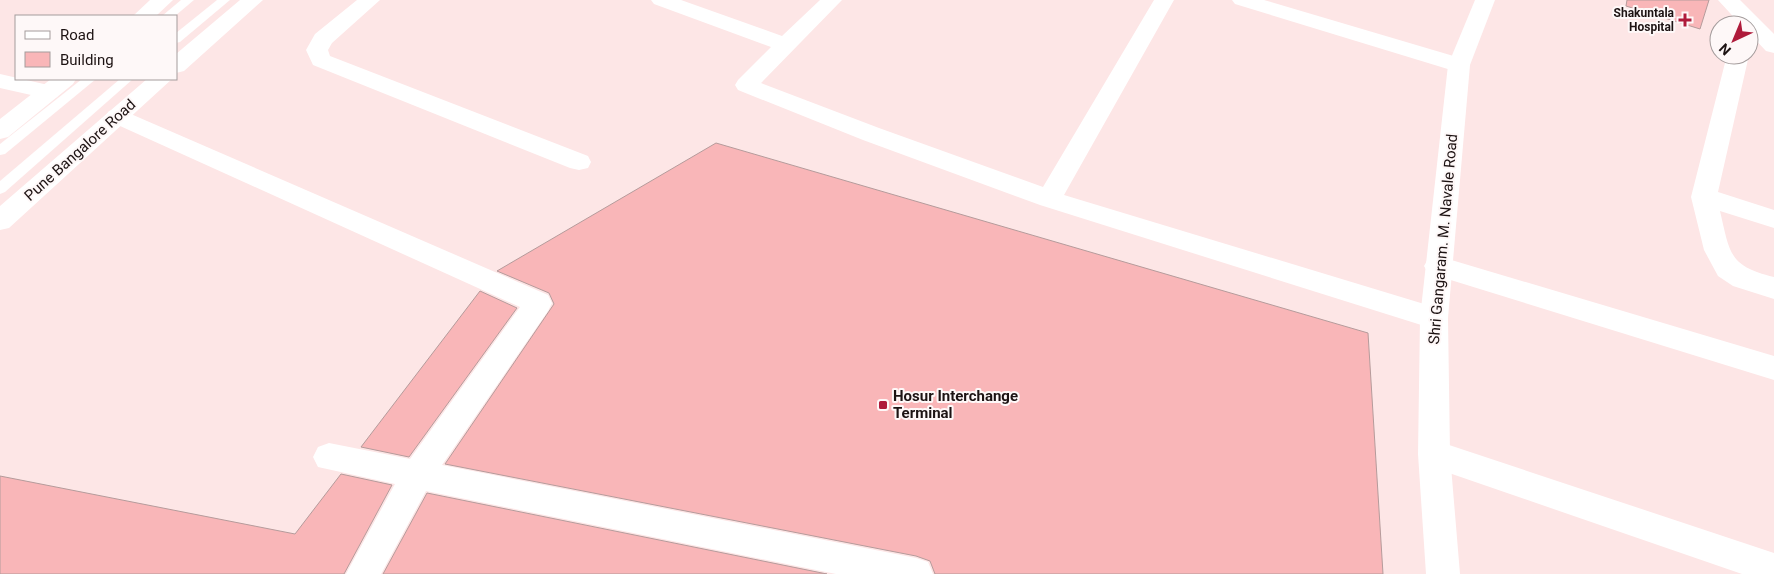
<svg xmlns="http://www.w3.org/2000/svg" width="1774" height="574" viewBox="0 0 1774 574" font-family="Roboto,sans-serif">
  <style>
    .building { fill: #f9b6b8; stroke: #b59b9b }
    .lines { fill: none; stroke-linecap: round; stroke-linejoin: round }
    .service { fill: #fff; fill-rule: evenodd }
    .minor { fill: #fff; fill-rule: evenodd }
    .secondary { fill: #fff; fill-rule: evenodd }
    .primary { fill: #fff; fill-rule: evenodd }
    .poi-dot { fill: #af1b3b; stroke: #fef8f8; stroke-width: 2 }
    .labels { text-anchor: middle; stroke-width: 4; stroke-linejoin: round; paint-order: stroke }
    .far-poi-label { font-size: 12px; font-weight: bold; fill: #1d1313; stroke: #fef8f8; text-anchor: end }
    .street-label { font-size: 15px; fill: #1d1313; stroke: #fef8f8 }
    .poi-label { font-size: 15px; font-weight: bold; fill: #1d1313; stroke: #fef8f8; text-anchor: start }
  </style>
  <rect width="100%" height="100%" fill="#fde6e6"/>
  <path class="building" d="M1627,0h82l-9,29 -74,-23z
    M716,143l652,190 15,241h-448l-5,-13 -14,-5 -471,-92 109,-160 -5,-11 -52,-22z
    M480,291l37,17 -108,149 -48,-10z
    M341,474l51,11 -48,89h-344v-98l295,58z
    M427,493l400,81h-444z"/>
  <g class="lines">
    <path class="service" d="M181,0h13l-19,16h-13z
      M217,0h13l-50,42 -4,1v-10z
      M82,79h14l-91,75 -5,1v-11z
      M120,79h13l-128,113 -5,2v-13z"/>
    <path class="minor" d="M357,0h23l-48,43 -4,7 2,6 258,100 3,6 -3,6 -9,2 -9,-2 -257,-103 -7,-15 9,-16z
      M651,0h30l101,36 38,-36h22l-81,83 118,45 164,59 111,-187h20l-110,195 370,112 10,3 4,8 -4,8 -10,3 -394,-124 -177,-65 -125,-50 -3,-5 3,-5 33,-33 -117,-43z
      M1232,0h32l203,60 3,5 -3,5 -8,2 -8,-2 -216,-66z
      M1718,0h22l34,34v19l-8,-2 -17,-18v-8h-8z
      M1727,55h22l-31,137 56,18v18l-54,-17c10,43 9,55 54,66v22l-41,-13 -15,-10 -14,-26 -13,-53z
      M0,74l57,13 3,5 -3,5 -8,2 -49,-11z
      M117,108l431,187 4,8 -4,8 -106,154 474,93 12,4 5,12h-97l-410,-83 -45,83h-35l49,-90 -77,-17 -5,-10 5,-10 11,-4 81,16 110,-152 -411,-186 -4,-5 4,-5z
      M1438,256l336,100v24l-346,-107 -4,-7 4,-7z
      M1434,440l340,113v21h-32l-319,-110 -5,-10 5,-10z"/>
    <path class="secondary" d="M1475,0h20l-25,65 -22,253 2,136 10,120h-34l-8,-120 2,-136 28,-253z"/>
    <path class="primary" d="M150,0h23l-17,16h-23z
      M240,0h23l-79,71 -8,2v-19z
      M51,79h25l-3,5 -65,53 -8,2v-20z
      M147,79h25l-163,149 -9,2v-24z"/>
  </g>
  <g class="poi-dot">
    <path d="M1682.5 12.5h5v5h5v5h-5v5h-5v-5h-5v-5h5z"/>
    <rect x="878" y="400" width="10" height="10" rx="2.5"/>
  </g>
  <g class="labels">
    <g class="far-poi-label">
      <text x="1674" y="17">Shakuntala<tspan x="1674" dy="14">Hospital</tspan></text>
    </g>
    <g class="street-label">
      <text transform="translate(80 150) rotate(-42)" y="5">Pune Bangalore Road</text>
      <text transform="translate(1443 239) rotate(-85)" y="5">Shri Gangaram. M. Navale Road</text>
    </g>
    <g class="poi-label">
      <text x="893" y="401">Hosur Interchange<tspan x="893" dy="17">Terminal</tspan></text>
    </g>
  </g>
  <rect x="15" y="15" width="162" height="65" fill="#fef8f8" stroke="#a49c9c"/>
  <rect x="25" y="31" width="25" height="8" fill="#ffffff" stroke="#a49c9c"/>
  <text x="60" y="40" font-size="15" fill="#1d1313">Road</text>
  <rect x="25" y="52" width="25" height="15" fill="#f9b6b8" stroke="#a49c9c"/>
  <text x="60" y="65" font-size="15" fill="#1d1313">Building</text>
  <g transform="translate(1734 40) rotate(224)"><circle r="24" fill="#fef8f8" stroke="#a49c9c"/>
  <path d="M0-4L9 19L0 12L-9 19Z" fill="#af1b3b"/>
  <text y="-8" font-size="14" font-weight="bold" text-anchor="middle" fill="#1d1313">N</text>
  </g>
</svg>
